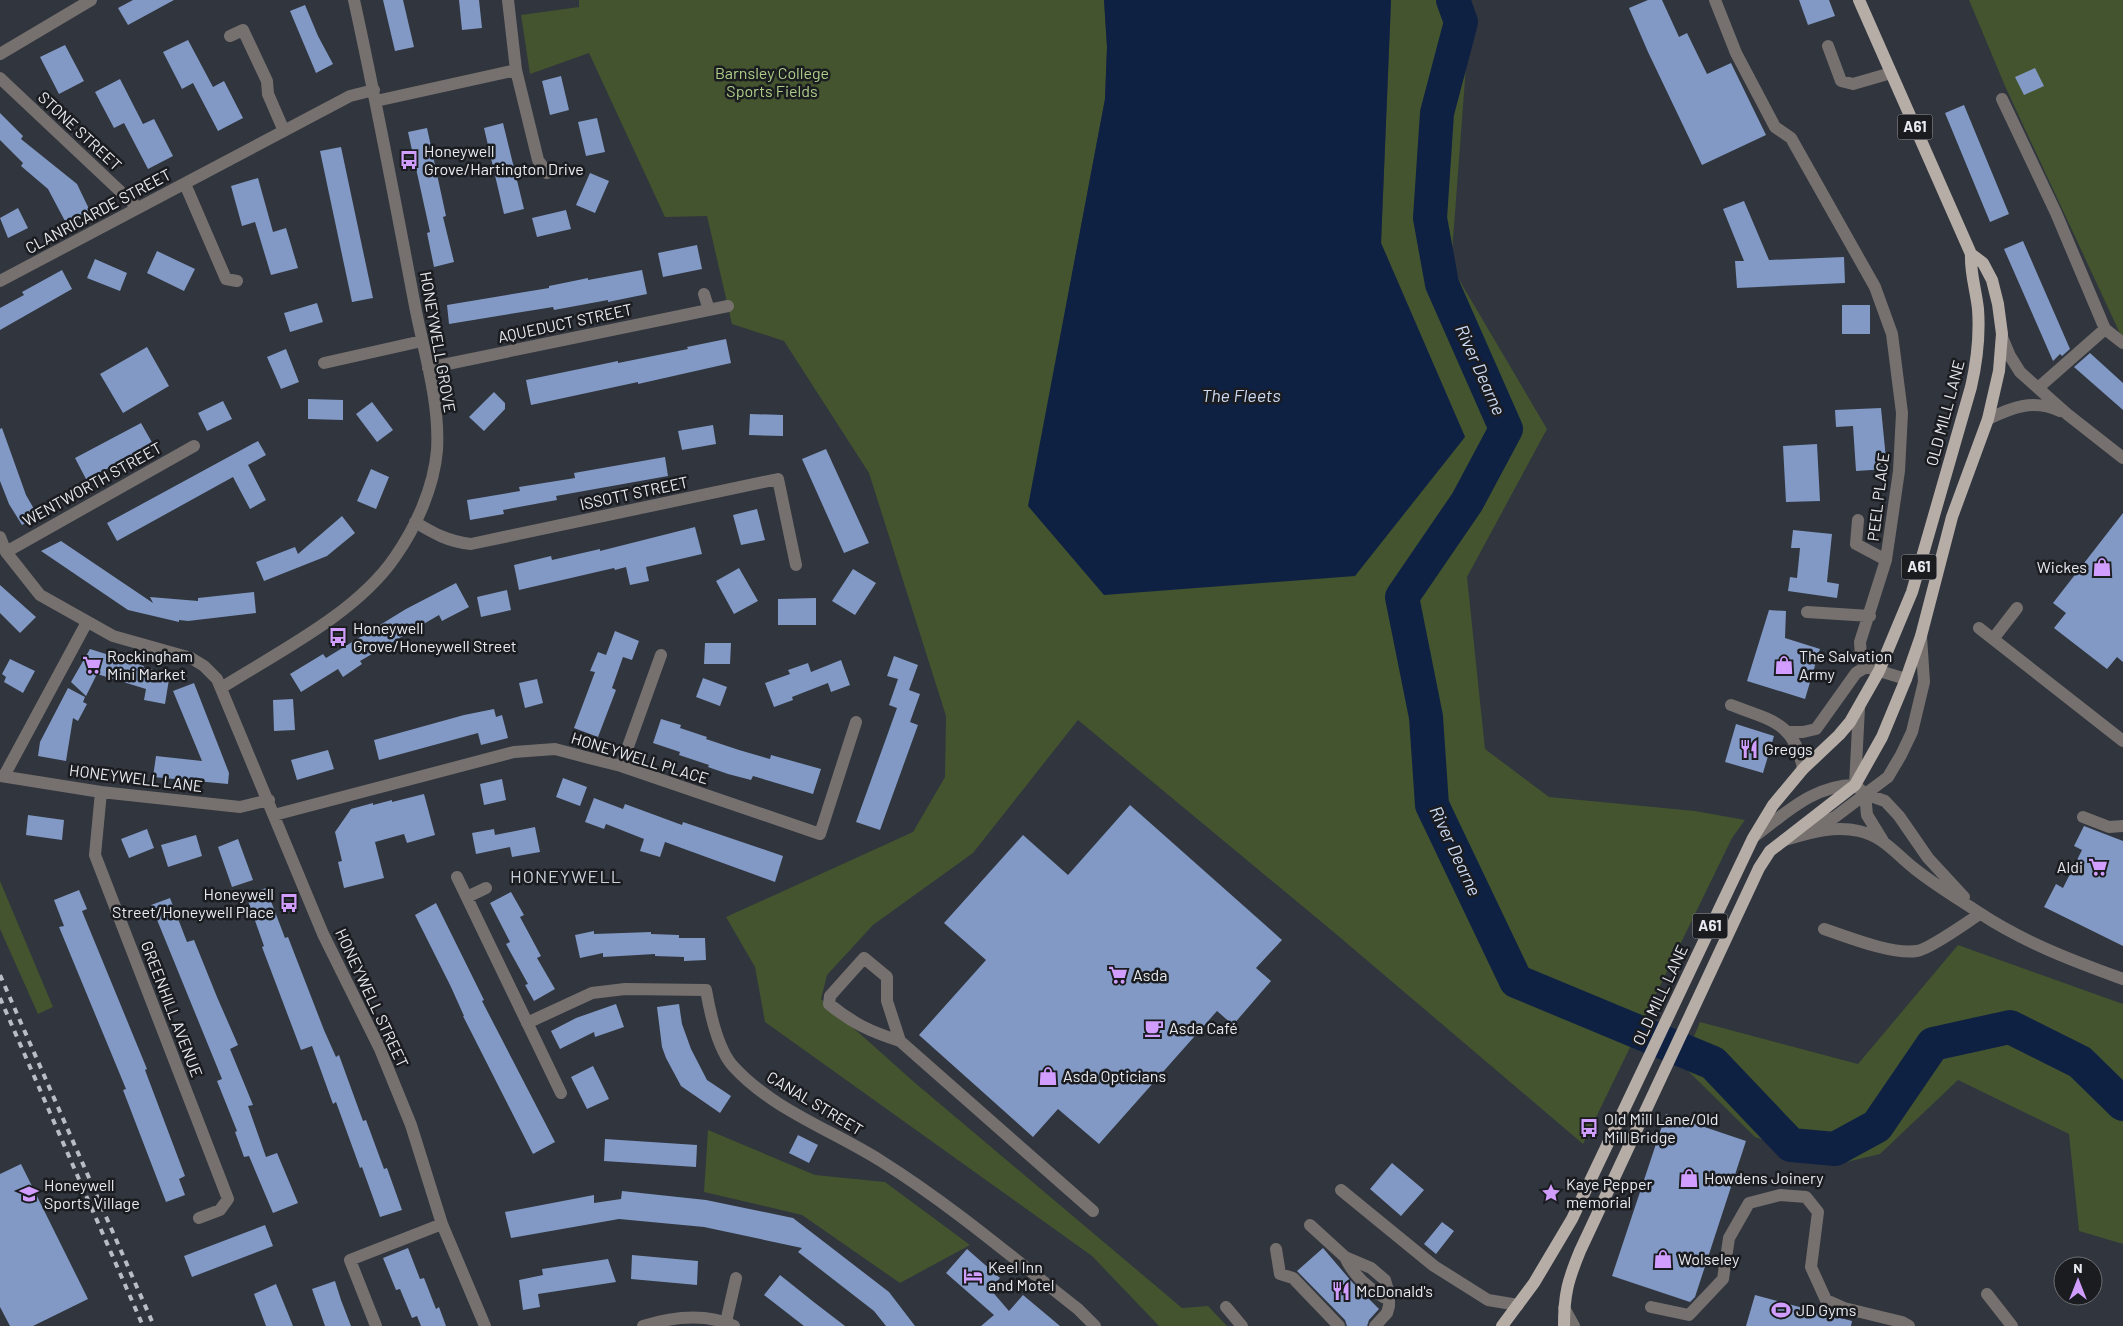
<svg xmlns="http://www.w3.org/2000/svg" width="2123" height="1326" viewBox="0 0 2123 1326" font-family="Barlow,sans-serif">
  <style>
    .green { fill: #43542f }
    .water { fill: #0f2143 }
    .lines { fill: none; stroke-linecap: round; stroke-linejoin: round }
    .river { stroke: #0f2143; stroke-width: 34 }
    .building { fill: #8199c4 }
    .minor { stroke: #76716e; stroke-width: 12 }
    .major { stroke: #b7ada7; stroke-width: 12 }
    .rail { stroke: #babdc4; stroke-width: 4; stroke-dasharray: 6 6; stroke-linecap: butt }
    .labels { text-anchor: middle; stroke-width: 5; stroke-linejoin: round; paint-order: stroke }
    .shield { fill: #1a1c20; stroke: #aaacb2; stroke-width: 1 }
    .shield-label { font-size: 15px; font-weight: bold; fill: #e7eaf0 }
    .park-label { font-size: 16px; fill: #aece88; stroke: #1a1c20 }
    .street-label { font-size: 16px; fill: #e7eaf0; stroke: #1a1c20 }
    .poi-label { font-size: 16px; fill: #e7eaf0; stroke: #1a1c20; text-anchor: start }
    .water-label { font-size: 18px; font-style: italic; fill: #cbdaf4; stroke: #1a1c20 }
    .neighbourhood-label { font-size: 18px; letter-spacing: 1px; fill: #cbd1dc; stroke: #1a1c20 }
  </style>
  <rect width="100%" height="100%" fill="#30353e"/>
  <path class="green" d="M579,0h525l3,47 -2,52 -76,407 436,-69 -84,-194 10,-243h73l6,13 -19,253 96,163 -80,148 18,172 64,48 146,14 50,9 -13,18 -149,306 -247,-210 -258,-214 -105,133 -100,72 -46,50 -6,24 93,83 268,226 26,-2 19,20h-68l-67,-70 -327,-234 -10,-55 -29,-50 187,-85 32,-55 1,-61 -77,-243 -85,-132 -52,-17 -25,-108 -42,1 -76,-164 -59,21 -9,-59 58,-8z
    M1969,0h154v340l-118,-254z
    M0,881l53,126 -15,7 -38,-85z
    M1958,945l165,59v240l-44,-13 -10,-97 -111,-54 -78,74 -42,10 -83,-27 -73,-72 18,-43 158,42z
    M708,1130l107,45 70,7 85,63 -70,38 -98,-68 -98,-23z"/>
  <path class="water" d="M1104,0h287l-10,243 84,194 -110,139 -251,19 -76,-89 77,-407 2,-52z"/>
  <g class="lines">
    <path class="river" d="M1453,0l8,22 -24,91 -7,105 12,66 64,145 -39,73 -65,95 24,120 6,88 84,176 197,82 78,82 44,4 42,-23 56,-82 77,-17 70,35 43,42"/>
  </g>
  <path class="building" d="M133,0h41l-46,25 -10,-17z
    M383,0h20l11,47 -19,4z
    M459,0h20l3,28 -20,2z
    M1648,0h14l17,37 8,-4 20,41 24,-11 35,72 -64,30 -54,-113 -19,-44z
    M1799,0h30l6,16 -27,9z
    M305,5l13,31 15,28 -17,9 -26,-62z
    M188,40l25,47 11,-6 19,37 -25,13 -25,-48 -11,6 -19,-37z
    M65,45l19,36 -25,13 -19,-37z
    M2035,68l9,18 -20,9 -9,-18z
    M561,76l8,34 -19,5 -8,-34z
    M120,79l23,45 11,-5 19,37 -25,13 -24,-46 -10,5 -19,-36z
    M1964,105l45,109 -19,8 -45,-109z
    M0,113l23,23 -2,3 56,45 13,27 -24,12 -18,-34 -27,-23 2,-3 -23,-23z
    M597,118l8,34 -19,4 -8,-34z
    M503,123l21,86 -20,5 -20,-86z
    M427,128l19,88 -3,1 11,45 -20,5 -7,-34 3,-1 -22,-100z
    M341,147l32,151 -21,4 -32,-151z
    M590,173l19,8 -14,32 -19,-8z
    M258,178l15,54 13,-4 12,40 -27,7 -16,-53 -13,4 -11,-40z
    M1744,201l25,59 75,-3 1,26 -108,5 -2,-27h9l-21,-52z
    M18,208l10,20 -20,10 -8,-20z
    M566,210l5,19 -34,8 -5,-19z
    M2023,241l47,108 -8,7 -2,-2 -7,7 -49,-112z
    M697,245l5,24 -39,8 -5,-24z
    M157,251l38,18 -11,22 -37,-18z
    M95,259l32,14 -7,18 -33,-13z
    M62,270l10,19 -72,41v-22l24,-13 -2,-3z
    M642,270l5,24 -39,8v-2l-54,10 -1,-3 -104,17 -2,-19 102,-17v-2l39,-8v2z
    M317,303l6,19 -33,10 -6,-19z
    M1842,305h28v29h-28z
    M726,339l5,24 -93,21v-2l-107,23 -5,-25 92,-19v2l70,-14 -1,-2z
    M147,347l22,39 -46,27 -23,-39z
    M286,349l13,33 -18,7 -14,-32z
    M2090,353l33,30v27l-49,-43z
    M494,392l11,11v6l-21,22 -15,-14z
    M308,399l35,1v20l-35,-1z
    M223,401l9,18 -25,12 -9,-18z
    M372,402l21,28 -16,12 -21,-28z
    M1881,408l6,61 -31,2 -3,-45 -17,1 -1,-17z
    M750,414l33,1v21l-34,-1z
    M141,423l13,23 -68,33 -11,-21z
    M713,425l3,19 -34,6 -4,-19z
    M2,428l24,67 12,21 -16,9 -13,-21 -9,-23v-52z
    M258,441l8,14 -18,10 18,35 -16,9 -17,-32 -116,64 -10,-18z
    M1817,444l3,57 -34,1 -3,-56z
    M826,449l43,94 -25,10 -42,-94z
    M665,457l3,19 -112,20 1,4 -54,10 1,4 -34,6 -3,-20 53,-9 -1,-4 56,-9 -1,-5z
    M371,469l18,8 -13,32 -19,-8z
    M757,509l8,31 -24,5 -8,-30z
    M2123,513v149l-6,-5 -10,12 -53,-41 12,-15 -13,-10z
    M342,516l13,17 -28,23 -63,25 -8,-19 39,-15 3,7z
    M695,527l7,27 -56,13 3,14 -19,4 -4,-18 -11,3 -1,-2 -95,22 -5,-25 37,-9 1,4 48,-11v2z
    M1793,530l39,4 -5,48 12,2 -2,14 -49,-7 2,-14 7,1 3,-30h-9z
    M61,541l92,62 -3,-6 48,4v-3l56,-6 2,21 -68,8 -9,-1v2l-51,-12 -87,-59z
    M739,568l19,33 -24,13 -18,-33z
    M853,569l23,14 -21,32 -23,-14z
    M456,583l13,24 -27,14 -3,-6 -79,46 2,3 -19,13 -5,-8 -37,23 -11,-18 33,-20 3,4 80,-49z
    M0,585l36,32 -16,16 -20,-20z
    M507,590l4,20 -30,7 -4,-20z
    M816,598v27h-38v-26z
    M1769,610l17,1 -1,27 35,11 -15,50 -58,-18z
    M615,631l24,10 -7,19 -9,-3 -11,31 4,2 -18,47 -24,-9 21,-56 -5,-1 8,-19 8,3z
    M705,643h26l-1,21h-26z
    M90,649l54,17 -1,2 27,5 -5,31 -21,-4 2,-11 -49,-15 -11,22 -15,-14z
    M894,656l24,9 -9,25 11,4 -10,28 8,3 -38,105 -24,-8 41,-114 -8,-3 9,-26 -11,-3z
    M10,659l25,12 -12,22 -19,-11 2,-5 -4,-3z
    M841,660l9,25 -19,7 -3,-9 -36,14 1,3 -19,7 -9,-24 25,-9 -2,-4 20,-7 3,9z
    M703,678l24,9 -7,19 -24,-9z
    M537,679l6,24 -18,5 -6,-25z
    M194,683l35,90 -1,11 -75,-7 3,-21 46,5 -29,-70z
    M68,688l17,9 -2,5 4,2 -9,17 -5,-3 -7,43 -28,-5 2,-14z
    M293,699l2,31 -21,1 -1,-31z
    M494,709l2,8 6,-2 6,23 -27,7 -3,-12 -99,27 -5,-20 90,-25z
    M661,719l20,6 -1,3 27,9 -1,2 33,11 31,9 1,-4 50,14 -8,25 -60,-18 -2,4 -23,-6 -20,-7 1,-2 -30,-10 1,-3 -27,-9z
    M1736,724l38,12 -11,37 -38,-11z
    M328,750l6,19 -37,11 -6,-20z
    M563,778l24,9 -7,19 -24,-9z
    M502,779l4,21 -22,5 -4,-21z
    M424,794l11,41 -28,8 -3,-9 -29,8 9,36 -40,10 -6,-26 4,-1 -7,-29 16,-23 22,-6v2l19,-5v2z
    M594,798l29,11 2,-5 57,21 1,-3 100,34 -8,26 -110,-40 -5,15 -20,-6 4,-12 -38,-15 -2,5 -19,-7z
    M1130,805l152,135 -26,28 15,13 -38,44 -16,-14 -118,133 -41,-35 -25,28 -114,-102 67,-75 -42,-37 79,-88 45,40z
    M28,815l36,5 -2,20 -36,-5z
    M2084,826l39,15v105l-79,-39 12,-23 7,4 19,-38 -8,-4z
    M535,827l5,25 -28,5 -2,-10 -34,7 -4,-21 22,-4 1,6z
    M147,829l7,19 -25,10 -8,-19z
    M196,835l6,21 -34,11 -7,-22z
    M238,839l15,41 -21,7 -14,-40z
    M266,888l19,50 3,-1 36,93 12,27 3,-2 24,66 3,-1 18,49 3,-1 15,42 -22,7 -18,-50 -2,1 -24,-66 -3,2 -21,-58 -11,4 -39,-103 2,-1 -18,-51z
    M79,890l8,19 -5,2 65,158 -2,1 40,106 -6,3 6,16 -19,7 -43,-112 3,-1 -67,-162 5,-1 -10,-26z
    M511,892l13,23 -4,2 21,39 -4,2 18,31 -21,12 -9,-16 3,-1 -22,-40 4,-2 -20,-39z
    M170,898l17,44 7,-2 23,57 21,48 -8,4 23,56 -5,1 18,51 11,-4 21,50 -25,10 -24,-57 -5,1 -9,-25 2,-1 -20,-50 5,-2 -71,-174z
    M436,903l48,97 -2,1 73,141 -22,12 -70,-138h1l-13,-29 -36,-72z
    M594,931v3l57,-2v2l28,1v3h26l1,22 -22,1v-4l-29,-1v-2l-52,3v-4l-23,5 -5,-23z
    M616,1004l8,23 -29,10 -1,-5 -34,17 -9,-18 25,-13z
    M679,1004l3,20 9,25 16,31 24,16 -11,17 -39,-27 -15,-28 -4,-11 -5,-40z
    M593,1066l16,33 -22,10 -16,-32z
    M1666,1114l80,27 -51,156 -5,5 -78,-26z
    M798,1135l20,10 -9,18 -20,-10z
    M605,1139l92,6 -1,22 -92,-6z
    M1392,1163l32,27 -23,26 -31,-27z
    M21,1164l67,135 -55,27h-23l-10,-19v-133z
    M622,1191l84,9 87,18 96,74 26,34h-29l-12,-15 -76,-59 4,-4 -98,-21 -85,-8 -108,19 -6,-26 89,-17v8l27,-4z
    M1442,1222l12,9 -18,23 -12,-10z
    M265,1225l8,21 -81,31 -8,-21z
    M408,1248l12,31 4,-1 12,31 3,-2 7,19h-25l-4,-10 -5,2 -12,-29 -4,1 -13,-32z
    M1323,1248l29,34 27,27 -10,11 -2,6h-20l-2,-6 -48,-49z
    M967,1249l33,29 -10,11 19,22 14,-16 37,31h-79l13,-11 -48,-42z
    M632,1255l66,6 -1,24 -66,-6z
    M608,1259l8,23 -78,12 2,13 -17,3 -4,-30 24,-5 -1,-6z
    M780,1275l35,28 30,23h-41l-40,-31z
    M335,1281l6,19 10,26h-26l-13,-37z
    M276,1284l13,32 4,10h-27l-12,-32z
    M1755,1295l97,26 -1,5h-105z"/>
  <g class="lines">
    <path class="minor" d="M1715,0l21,53 39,74 16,11 84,149 17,47 10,79 -3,58 -13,89 -26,82 1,14 5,11 40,12
      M230,36l13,-6 24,51 1,13 16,37
      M1828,46l13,35 12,3 38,-11
      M0,54l91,-54
      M516,70l22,90 9,13
      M0,78l138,130
      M2002,99l54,114 49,116 -67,59
      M376,101l140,-31 -8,-70
      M185,184l41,95 11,2
      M0,281l350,-185 24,-6
      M704,294l5,16
      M2105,329l18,14
      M2002,337l8,19 10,16 47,42 56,44
      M324,363l98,-22
      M428,368l300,-62
      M1988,419c25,-12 45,-20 72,-8
      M1858,520l-2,24 30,16
      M415,522c18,11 34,20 56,22l307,-65 18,86
      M0,537l6,15 34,43 73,41 78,22 13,8 13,13 106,255 57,115 31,76 31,99 43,102
      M6,552l188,-106
      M1807,612l63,4
      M1979,628l144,113
      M1993,639l24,-31
      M221,688c57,-36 136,-75 174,-131 21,-30 39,-70 42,-107 3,-50 -14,-100 -23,-149 -19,-101 -38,-201 -60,-301
      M1731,705c39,15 64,17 72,64
      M1788,732h15l13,-3 40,-56 10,-6
      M621,766l40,-111
      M0,776l101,16 139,15 29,-7
      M4,776l83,-154
      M1855,785l4,-77
      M101,792l-6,63 133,344 -8,11 -21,8
      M1865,794l2,21 16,26
      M274,815l240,-63 41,-3 34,9 32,8 199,68 36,-112
      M2083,817l26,10 14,-1
      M1812,827l23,-10 53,-40 13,-22 11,-23 12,-50 -3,-46
      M1755,836c31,-23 59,-51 100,-51l10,9 20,7 14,15 29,42 36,39
      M1785,840c24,-7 49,-15 74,-9 24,5 38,24 56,38 20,16 42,29 63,43 45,30 95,49 145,67
      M457,877l104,216
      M467,897l19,-9
      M1824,929c24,8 68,26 93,22 13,-2 50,-29 63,-37
      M527,1023l65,-30 33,-4 81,1c4,23 11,57 26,75 39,44 100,65 149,96 70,44 132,97 197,148l17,17
      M900,1041l-13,-40v-24l-23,-19 -34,38 -1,8c23,19 42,28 71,37l193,170
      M1341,1190l93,76 54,34 30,5
      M1310,1225l35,32 26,11 14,12 4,14v12l-2,7 -12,13
      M1276,1249l4,25 13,4 46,48
      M1345,1257c9,20 25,33 44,43
      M1987,1294l25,32
      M1226,1307l16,19
      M1651,1307l38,8 34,-36 6,-41 20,-35 31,-8 26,2 12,15 -7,55 15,33 18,8 58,14 7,4
      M1564,1308l10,18
      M726,1322l10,-44
      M376,1326l-26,-66 92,-36
      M643,1326c29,-9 63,-13 91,0"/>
    <path class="major" d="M1502,1326l32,-43 38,-64 181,-381 20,-33 30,-36 36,-34 11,-13 29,-51 33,-79 59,-205c6,-26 9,-51 7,-78 -2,-19 -8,-36 -7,-55l-112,-254
      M1564,1326c0,-32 4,-46 16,-75l179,-383 11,-17 85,-66 27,-48 24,-58 15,-43 31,-119 36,-98 11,-48 3,-37 -4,-30 -6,-24 -9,-17 -12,-9"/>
    <path class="rail" d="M0,975l154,351
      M0,998l143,328"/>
  </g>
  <defs>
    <g id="bus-bare" transform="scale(1.5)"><path d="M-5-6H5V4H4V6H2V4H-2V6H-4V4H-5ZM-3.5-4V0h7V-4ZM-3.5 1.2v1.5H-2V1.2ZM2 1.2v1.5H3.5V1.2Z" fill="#d19dfe" stroke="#1a1c20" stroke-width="2.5" paint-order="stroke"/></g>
    <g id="shop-bare" transform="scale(1.5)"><path d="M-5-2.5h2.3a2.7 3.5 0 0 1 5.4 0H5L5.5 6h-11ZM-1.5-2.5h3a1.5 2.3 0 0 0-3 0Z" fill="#d19dfe" stroke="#1a1c20" stroke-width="2.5" paint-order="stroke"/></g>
    <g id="supermarket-bare" transform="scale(1.5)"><path d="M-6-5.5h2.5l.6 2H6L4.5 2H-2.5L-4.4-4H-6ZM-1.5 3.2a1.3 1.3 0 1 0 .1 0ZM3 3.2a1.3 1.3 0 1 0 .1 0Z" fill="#d19dfe" stroke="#1a1c20" stroke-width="2.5" paint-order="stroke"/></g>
    <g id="restaurant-bare" transform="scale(1.5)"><path d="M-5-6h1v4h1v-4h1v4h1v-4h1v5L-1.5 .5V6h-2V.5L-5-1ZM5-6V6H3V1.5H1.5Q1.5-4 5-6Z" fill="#d19dfe" stroke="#1a1c20" stroke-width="2.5" paint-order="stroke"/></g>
    <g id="cafe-bare" transform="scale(1.5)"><path d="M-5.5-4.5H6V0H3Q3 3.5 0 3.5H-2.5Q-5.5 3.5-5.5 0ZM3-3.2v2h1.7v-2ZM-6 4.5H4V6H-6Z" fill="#d19dfe" stroke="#1a1c20" stroke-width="2.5" paint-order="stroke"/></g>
    <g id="sight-bare" transform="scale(1.5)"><path d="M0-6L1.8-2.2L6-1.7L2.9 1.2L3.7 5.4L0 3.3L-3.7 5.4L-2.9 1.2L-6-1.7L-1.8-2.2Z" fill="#d19dfe" stroke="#1a1c20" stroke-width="2.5" paint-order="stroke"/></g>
    <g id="university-bare" transform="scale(1.5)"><path d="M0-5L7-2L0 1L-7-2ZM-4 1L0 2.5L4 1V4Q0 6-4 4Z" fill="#d19dfe" stroke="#1a1c20" stroke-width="2.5" paint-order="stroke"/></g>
    <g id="hotel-bare" transform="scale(1.5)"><path d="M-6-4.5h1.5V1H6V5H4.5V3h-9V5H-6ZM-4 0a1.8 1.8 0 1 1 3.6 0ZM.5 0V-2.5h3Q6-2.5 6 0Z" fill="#d19dfe" stroke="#1a1c20" stroke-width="2.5" paint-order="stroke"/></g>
    <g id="stadium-bare" transform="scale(1.5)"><path d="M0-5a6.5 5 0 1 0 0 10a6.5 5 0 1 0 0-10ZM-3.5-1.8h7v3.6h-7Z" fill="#d19dfe" stroke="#1a1c20" stroke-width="2.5" paint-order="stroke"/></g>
  </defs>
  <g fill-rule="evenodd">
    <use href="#bus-bare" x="409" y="160"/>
    <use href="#shop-bare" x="2102" y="567"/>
    <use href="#bus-bare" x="338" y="637"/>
    <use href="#supermarket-bare" x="92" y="665"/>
    <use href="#shop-bare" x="1784" y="665"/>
    <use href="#restaurant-bare" x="1749" y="749"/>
    <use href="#supermarket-bare" x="2098" y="867"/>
    <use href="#bus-bare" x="289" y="903"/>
    <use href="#supermarket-bare" x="1118" y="975"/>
    <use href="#cafe-bare" x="1154" y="1028"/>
    <use href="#shop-bare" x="1048" y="1076"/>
    <use href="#bus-bare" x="1589" y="1128"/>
    <use href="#shop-bare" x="1689" y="1178"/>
    <use href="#sight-bare" x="1551" y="1193"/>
    <use href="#university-bare" x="29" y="1194"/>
    <use href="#shop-bare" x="1663" y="1259"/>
    <use href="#hotel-bare" x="973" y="1276"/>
    <use href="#restaurant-bare" x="1341" y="1291"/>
    <use href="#stadium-bare" x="1781" y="1310"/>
  </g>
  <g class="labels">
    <g class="shield">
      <rect x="1897.5" y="114.5" width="35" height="25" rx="4"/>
      <rect x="1901.5" y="554.5" width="35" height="25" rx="4"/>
      <rect x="1692.5" y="913.5" width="35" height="25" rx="4"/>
    </g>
    <g class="shield-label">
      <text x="1915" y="132">A61</text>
      <text x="1919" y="572">A61</text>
      <text x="1710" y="931">A61</text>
    </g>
    <g class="park-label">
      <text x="772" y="79">Barnsley College<tspan x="772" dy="18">Sports Fields</tspan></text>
    </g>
    <g class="street-label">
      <text transform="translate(80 131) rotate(43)" y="6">STONE STREET</text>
      <text transform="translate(98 211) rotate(-28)" y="6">CLANRICARDE STREET</text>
      <text transform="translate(565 323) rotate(-12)" y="6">AQUEDUCT STREET</text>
      <text transform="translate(438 342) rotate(80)" y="6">HONEYWELL GROVE</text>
      <text transform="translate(1945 413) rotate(-75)" y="6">OLD MILL LANE</text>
      <text transform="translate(92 484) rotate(-29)" y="6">WENTWORTH STREET</text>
      <text transform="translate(634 493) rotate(-12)" y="6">ISSOTT STREET</text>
      <text transform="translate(1878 497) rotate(-83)" y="6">PEEL PLACE</text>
      <text transform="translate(640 758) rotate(17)" y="6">HONEYWELL PLACE</text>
      <text transform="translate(136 778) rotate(7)" y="6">HONEYWELL LANE</text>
      <text transform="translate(1660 995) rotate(-65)" y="6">OLD MILL LANE</text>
      <text transform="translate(372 998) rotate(65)" y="6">HONEYWELL STREET</text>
      <text transform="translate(172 1009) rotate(69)" y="6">GREENHILL AVENUE</text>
      <text transform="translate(815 1103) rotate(31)" y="6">CANAL STREET</text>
    </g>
    <g class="poi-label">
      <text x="424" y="157">Honeywell<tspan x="424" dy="18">Grove/Hartington Drive</tspan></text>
      <text x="2087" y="573" text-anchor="end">Wickes</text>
      <text x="353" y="634">Honeywell<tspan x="353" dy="18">Grove/Honeywell Street</tspan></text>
      <text x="107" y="662">Rockingham<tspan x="107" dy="18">Mini Market</tspan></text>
      <text x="1799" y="662">The Salvation<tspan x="1799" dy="18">Army</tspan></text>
      <text x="1764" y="755">Greggs</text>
      <text x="2083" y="873" text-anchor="end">Aldi</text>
      <text x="274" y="900" text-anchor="end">Honeywell<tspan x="274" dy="18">Street/Honeywell Place</tspan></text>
      <text x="1133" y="981">Asda</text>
      <text x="1169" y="1034">Asda Café</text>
      <text x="1063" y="1082">Asda Opticians</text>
      <text x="1604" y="1125">Old Mill Lane/Old<tspan x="1604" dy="18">Mill Bridge</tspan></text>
      <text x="1704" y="1184">Howdens Joinery</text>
      <text x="1566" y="1190">Kaye Pepper<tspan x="1566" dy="18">memorial</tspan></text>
      <text x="44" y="1191">Honeywell<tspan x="44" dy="18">Sports Village</tspan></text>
      <text x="1678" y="1265">Wolseley</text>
      <text x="988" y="1273">Keel Inn<tspan x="988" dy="18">and Motel</tspan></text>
      <text x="1356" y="1297">McDonald's</text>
      <text x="1796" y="1316">JD Gyms</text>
    </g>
    <g class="water-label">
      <text transform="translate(1480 370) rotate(66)" y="6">River Dearne</text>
      <text x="1241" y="402">The Fleets</text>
      <text transform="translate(1455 851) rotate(65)" y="6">River Dearne</text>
    </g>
    <g class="neighbourhood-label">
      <text x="566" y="883">HONEYWELL</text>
    </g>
  </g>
  <g transform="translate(2078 1281)"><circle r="24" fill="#1a1c20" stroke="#6c6e73"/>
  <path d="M0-4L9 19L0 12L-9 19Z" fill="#d19dfe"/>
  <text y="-8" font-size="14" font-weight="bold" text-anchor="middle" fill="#e7eaf0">N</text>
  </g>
</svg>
